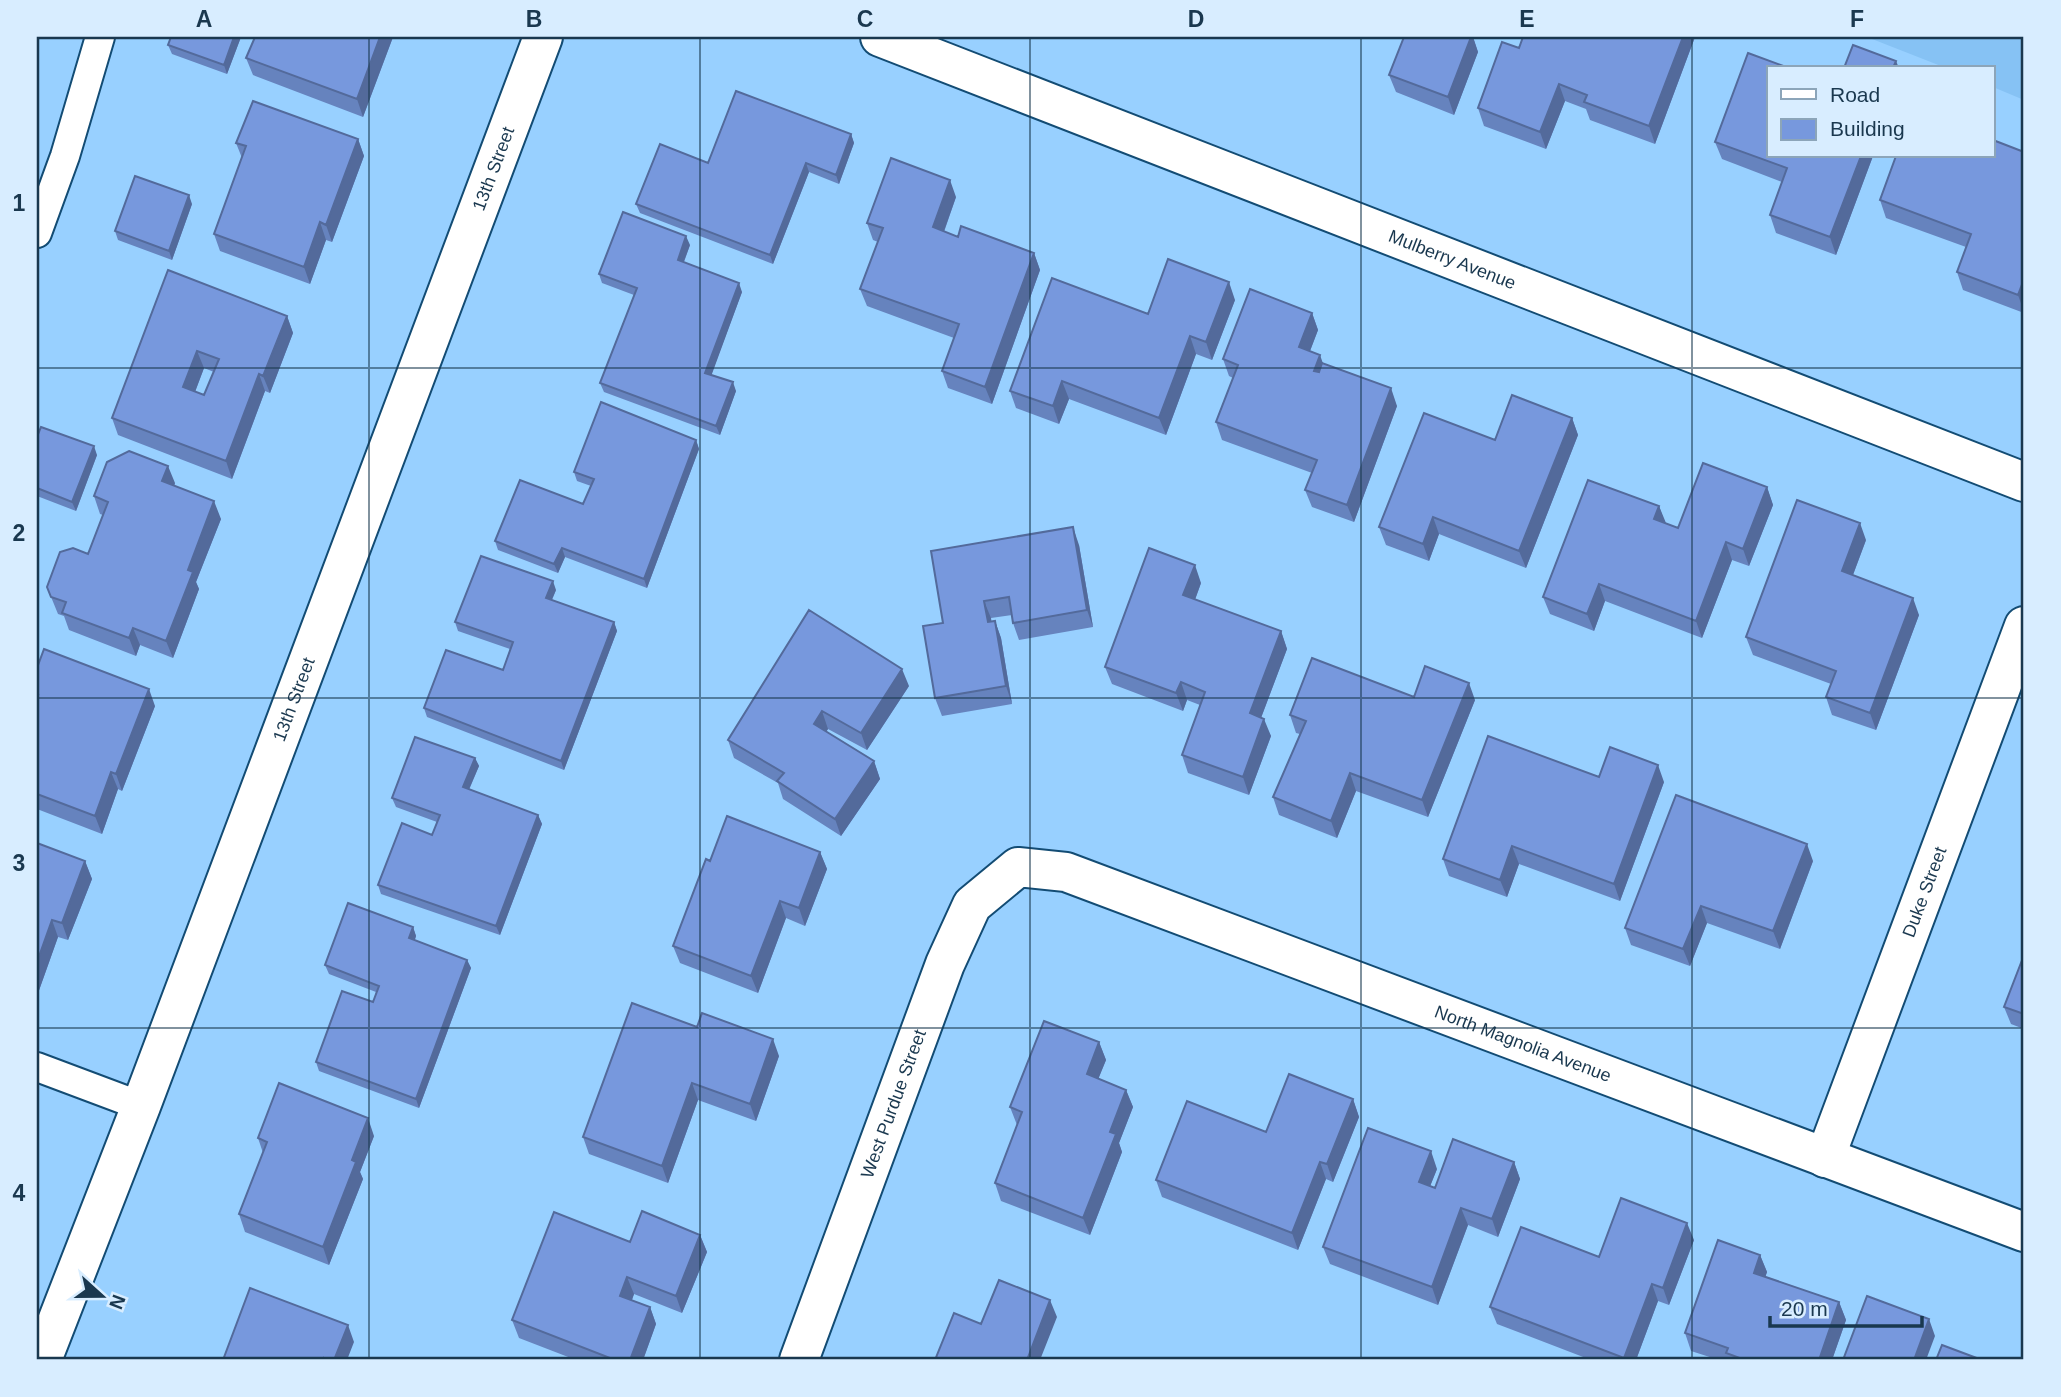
<svg xmlns="http://www.w3.org/2000/svg" width="2061" height="1397" viewBox="0 0 2061 1397" font-family="Arial,sans-serif">
  <style>
    .built { fill: #86c2f4 }
    .lines { fill: none; stroke-linecap: round; stroke-linejoin: round }
    .lane-casing { stroke: #134c74; stroke-width: 32 }
    .street-casing { stroke: #134c74; stroke-width: 42 }
    .secondary-casing { stroke: #134c74; stroke-width: 42 }
    .lane { stroke: #fff; stroke-width: 28 }
    .street { stroke: #fff; stroke-width: 38 }
    .secondary { stroke: #fff; stroke-width: 38 }
    .wall { fill: #6683be; fill-rule: evenodd }
    .shaded-wall { fill: #536a9b }
    .building { fill: #7798dd; stroke: #536a9b; stroke-width: 2; fill-rule: evenodd }
    .grid { fill: none; stroke: #1a384f; stroke-width: 2; stroke-opacity: 0.55 }
    .labels { text-anchor: middle; stroke-width: 5; stroke-linejoin: round; paint-order: stroke }
    .street-label { font-size: 18px; fill: #1a384f; stroke: #d8edff }
    .neatline { fill: none; stroke: #1a384f; stroke-width: 2.5 }
    .grid-label { font-size: 23px; text-anchor: middle; font-weight: bold; fill: #1a384f }
  </style>
  <rect width="100%" height="100%" fill="#98d0ff"/>
  <path class="built" d="M1867,37h157v63l-31,-13v-19h-47z"/>
  <g class="lines">
    <g class="lane-casing">
      <path id="lane" d="M37,233l28,-77 35,-119
        M37,1067l104,39"/>
    </g>
    <g class="street-casing">
      <g id="street">
        <path id="s1" d="M880,37l1144,445"/>
        <path id="s2" d="M1825,1158l199,-532"/>
        <path id="s3" d="M799,1360l146,-396 27,-59 46,-38 48,5 958,360"/>
      </g>
    </g>
    <g class="secondary-casing">
      <g id="secondary">
        <path id="s4" d="M42,1360l99,-254 402,-1069"/>
      </g>
    </g>
    <use href="#lane" class="lane"/>
    <use href="#street" class="street"/>
    <use href="#secondary" class="secondary"/>
  </g>
  <path class="wall" d="M171,37h70l-14,37 -55,-20 -4,-9z
    M393,37l-30,80 -110,-42 -7,-17z
    M1404,37h69l5,15 -24,63 -58,-23 -7,-17z
    M1523,37h172l-40,107 -65,-24 -4,-11 -21,-8 -19,48 -62,-23 -6,-18 41,-60z
    M851,134l3,9 -15,41 -30,-12 -36,92 -133,-51 -4,-9 72,-41z
    M358,139l6,17 -32,86 -6,-2 -16,44 -90,-33 -6,-17 28,-76 -6,-15z
    M1715,142l54,14h104l-37,99 -60,-22 -6,-18 12,-33 -60,-23z
    M2024,152v161l-61,-23 -6,-18 9,-25 -80,-29 -6,-18z
    M956,197l-12,35 14,5 76,16 6,17 -48,134 -44,-16 -6,-17 12,-33 -87,-32 -7,-17 18,-47 -5,-2 -6,-17z
    M192,204l-20,56 -54,-20 -3,-9z
    M690,245l-6,17 58,30 -31,83 25,16 -16,44 -116,-43 -4,-9 34,-88 -32,-12 -3,-9z
    M168,270l119,46 6,17 -23,60 -5,-2 -33,88 -114,-44 -6,-17zM204,368l10,4 -10,23 -9,-3z
    M1235,300l-23,60 -16,-6 -30,81 -97,-36 -10,25 -43,-16 -6,-17 138,-77z
    M1312,313l6,17 -8,21 13,12 74,43 -43,116 -42,-15 -7,-17 7,-17 -90,-33 -6,-18 17,-44 -4,-2 -6,-17z
    M1572,418l6,17 -52,133 -87,-34 -10,27 -43,-16 -7,-18 116,-87z
    M37,437l60,18 -21,56 -39,-15z
    M696,440l3,9 -52,139 -82,-31 -7,16 -60,-23 -3,-9 88,-37 8,-18 -14,-5 -3,-9z
    M175,483l-1,3 47,33 -25,63 3,7 -26,69 -33,-13 -4,11 -67,-26 -5,-14 -6,-2 -11,-27 41,-33 15,-39 -3,-1 -6,-18z
    M1767,487l6,18 -24,61 -17,-6 -30,78 -97,-37 -11,30 -44,-17 -7,-17 116,-91 6,17 13,5z
    M1866,540l-13,35 66,40 -43,115 -44,-15 -6,-18 5,-13 -78,-29 -7,-18z
    M1079,545l14,82 -74,13 -6,-17 -1,-8 -21,3v3h4l6,17 11,66 -70,12 -7,-18 8,-75z
    M1201,583l-6,17 86,31 6,18 -26,69 10,18 -22,59 -61,-22 -6,-18 18,-50 -13,-5 -4,11 -71,-27 -7,-17z
    M556,590l-4,10 62,22 3,9 -53,139 -137,-53 -3,-9 79,-38 7,-21 -52,-18 -3,-9z
    M37,668l118,38 -33,85 -4,-2 -16,45 -65,-25z
    M909,686l-42,64 -39,-21 -2,3 48,29 6,18 -39,57 -58,-37 -5,-16 -44,-25 -6,-18z
    M1414,697l61,3 -47,117 -72,-26 -19,47 -58,-23 -6,-18 27,-63 -4,-1 -6,-18z
    M475,758l4,8 -10,24 69,25 4,9 -42,111 -119,-41 -3,-9 54,-50 5,-13 -41,-15 -4,-9z
    M1599,777l65,5 -44,119 -101,-37 -12,33 -58,-21 -6,-17z
    M37,843l48,18 7,18 -24,61 -10,-3 -21,59z
    M820,852l7,17 -22,57 -19,-8 -28,75 -78,-30 -7,-17 37,-85z
    M1813,861l-33,88 -73,-26 -17,43 -59,-21 -6,-17z
    M413,927l3,9 -1,4 52,20 4,8 -52,140 -100,-37 -3,-9 57,-60 3,-10 -47,-18 -4,-9z
    M2024,955v74l-13,-5 -7,-17z
    M697,1027l82,29 -23,65 -58,-21 -30,83 -79,-29 -6,-17z
    M1099,1042l7,18 -8,19 28,11 7,17 -14,36 3,9 -32,83 -89,-34 -6,-18 22,-58 -7,-18z
    M1353,1099l6,18 -26,65 -7,-3 -28,71 -136,-53 -6,-17 110,-48z
    M374,1136l-14,36 3,7 -34,86 -84,-33 -6,-18 24,-61 -5,-15z
    M1514,1162l6,17 -22,58 -30,-12 -30,80 -108,-41 -7,-17 114,-78 -7,17 5,2z
    M700,1235l7,17 -25,61 -48,-19 -2,6 18,7 6,17 -13,36h-67l-57,-22 -7,-18 118,-78z
    M1694,1240l-25,65 -11,-4 -22,59h-45l-94,-36 -7,-17 109,-50z
    M1760,1255l7,17 -2,5 74,25 7,18 -14,40h-113l-28,-9 -6,-18z"/>
  <path class="shaded-wall" d="M234,37h7l-14,37 -3,-9z
    M380,37h13l-30,80 -6,-18z
    M1471,37h2l5,15 -24,63 -6,-18z
    M1683,37h12l-40,107 -6,-18z
    M1896,61l3,7h-6z
    M1559,84l6,17 -19,48 -6,-17z
    M851,134l3,9 -15,41 -3,-9z
    M358,139l6,17 -32,86 -6,-17z
    M1861,156h12l-37,99 -6,-18z
    M806,163l3,9 -36,92 -3,-9z
    M950,180l6,17 -17,48 -6,-18z
    M189,195l3,9 -20,56 -3,-9z
    M320,222l6,18 -16,44 -6,-17z
    M686,236l4,9 -9,24 -3,-9z
    M1034,253l6,17 -48,134 -7,-17z
    M2024,279v33l-6,-17z
    M1229,282l6,18 -23,60 -6,-18z
    M739,283l3,9 -33,90 -4,-9z
    M1312,313l6,17 -13,34 -6,-17z
    M287,316l6,17 -23,60 -7,-17z
    M1190,336l6,18 -30,81 -7,-17z
    M197,351l7,17 -14,37 -7,-18z
    M1320,355l6,17 -6,16 -6,-17z
    M259,374l6,17 -33,88 -6,-18z
    M1062,381l7,18 -10,25 -6,-18z
    M733,382l3,9 -16,44 -4,-9z
    M1391,388l6,18 -43,116 -7,-17z
    M1572,418l6,17 -52,133 -7,-17z
    M696,440l3,9 -52,139 -3,-9z
    M94,446l3,9 -21,56 -4,-9z
    M168,466l7,17 -6,16 -7,-18z
    M1767,487l6,18 -24,61 -6,-17z
    M214,501l7,18 -25,63 3,7 -26,69 -7,-17 22,-71z
    M1659,506l7,17 -12,-4z
    M1433,517l6,17 -10,27 -6,-17z
    M1860,523l6,17 -18,48 -6,-17z
    M1073,527l6,18 14,82 -6,-17z
    M1726,542l6,18 -30,78 -6,-17z
    M562,548l3,9 -7,16 -4,-9z
    M1195,565l6,18 -11,30 -7,-18z
    M553,581l3,9 -7,16 -3,-8z
    M1599,584l6,17 -11,30 -7,-17z
    M1913,598l6,17 -43,115 -6,-17z
    M984,601l7,17 3,21 -6,-17z
    M995,621l6,17 11,66 -6,-18z
    M614,622l3,9 -53,139 -3,-9z
    M133,628l7,17 -4,11 -7,-18z
    M1281,631l6,18 -31,82 -6,-18z
    M902,669l7,17 -42,64 -6,-17z
    M1181,682l6,18 -4,11 -7,-18z
    M1469,683l6,17 -47,117 -6,-17z
    M149,689l6,17 -33,85 -6,-17z
    M822,711l6,18 -8,12 -6,-17z
    M1264,719l7,17 -22,59 -6,-18z
    M475,758l4,8 -13,30 -3,-9z
    M874,761l6,18 -39,57 -6,-17z
    M1658,765l6,17 -44,119 -6,-17z
    M111,772l7,17 -16,45 -7,-18z
    M1350,773l6,18 -19,47 -6,-17z
    M538,815l4,9 -42,111 -4,-9z
    M1807,844l6,17 -33,88 -7,-18z
    M1512,846l7,18 -12,33 -7,-17z
    M820,852l7,17 -22,57 -6,-18z
    M85,861l7,18 -24,61 -6,-17z
    M780,901l6,17 -28,75 -7,-17z
    M1701,906l6,17 -17,43 -7,-17z
    M52,920l6,17 -21,59v-34z
    M413,927l3,9 -4,11 -3,-9z
    M467,960l4,8 -52,140 -3,-9z
    M773,1039l6,17 -23,65 -6,-17z
    M1099,1042l7,18 -13,32 -6,-18z
    M692,1083l6,17 -30,83 -6,-17z
    M1126,1090l7,17 -14,36 3,9 -32,83 -7,-17 27,-86z
    M1353,1099l6,18 -26,65 -6,-18z
    M368,1118l6,18 -14,36 3,7 -34,86 -6,-18 29,-87z
    M1431,1151l6,18 -12,30 -6,-17z
    M1320,1162l6,17 -28,71 -6,-17z
    M1514,1162l6,17 -22,58 -6,-18z
    M1461,1208l7,17 -30,80 -6,-18z
    M1687,1223l7,17 -25,65 -6,-17z
    M700,1235l7,17 -25,61 -6,-17z
    M1760,1255l7,17 -6,18 -7,-17z
    M627,1277l7,17 -7,19 -7,-17z
    M1652,1284l6,17 -22,59h-11l-1,-2z
    M1050,1300l7,17 -17,43h-13z
    M1839,1302l7,18 -14,40h-13z
    M650,1307l6,17 -13,36h-13z
    M1929,1319l6,17 -9,24h-12z
    M348,1325l6,17 -7,18h-13z"/>
  <path class="building" d="M171,37h63l-10,28 -56,-20z
    M255,37h125l-23,62 -111,-41z
    M1404,37h67l-23,60 -59,-22z
    M1523,37h160l-34,89 -65,-24 3,-7 -28,-11 -19,48 -62,-24 24,-66 17,6z
    M1853,45l43,16 -3,7h-49z
    M1748,53l41,15h-20v88h92l-31,81 -60,-22 17,-47 -72,-26z
    M736,91l115,43 -15,41 -30,-12 -36,92 -134,-51 24,-60 48,19z
    M253,101l105,38 -32,86 -6,-3 -16,45 -90,-33 32,-88 -10,-3z
    M1993,140l31,12v127l-6,16 -61,-23 14,-38 -91,-34 16,-44h97z
    M891,158l59,22 -17,47 25,10 3,-11 73,27 -49,134 -43,-16 17,-47 -99,-35 23,-61 -16,-5z
    M135,176l54,19 -20,56 -54,-20z
    M623,212l63,24 -8,24 61,23 -34,90 28,9 -17,44 -116,-43 37,-95 -38,-14z
    M1168,259l61,23 -23,60 -16,-6 -31,82 -97,-37 -9,25 -43,-15 42,-113 96,36z
    M168,270l119,46 -24,60 -4,-2 -33,87 -114,-43zM197,351l22,8 -15,36 -21,-8z
    M1250,289l62,24 -13,34 21,8 -6,16 5,1 3,-9 69,25 -44,117 -42,-15 12,-30 -101,-38 22,-57 -15,-6z
    M1512,395l60,23 -53,133 -86,-34 -10,27 -44,-17 45,-114 71,27z
    M601,402l95,38 -52,139 -82,-31 -8,16 -59,-23 25,-61 63,24 11,-25 -20,-7z
    M41,427l53,19 -22,56 -35,-14v-51z
    M129,451l39,15 -6,15 52,20 -26,69 5,2 -27,69 -33,-13 -4,10 -67,-25 4,-11 -15,-5 -4,-10 13,-35 13,-4 15,6 20,-52 -14,-6 13,-34z
    M1703,463l64,24 -24,62 -17,-7 -30,79 -97,-37 -12,30 -44,-17 45,-117 71,26 -5,13 24,9z
    M1797,500l63,23 -18,48 71,27 -43,115 -44,-16 10,-26 -90,-34z
    M1073,527l14,83 -74,13 -4,-26 -25,4 4,21 7,-1 11,65 -71,12 -12,-72 20,-3 -12,-72z
    M1149,548l46,17 -12,30 98,36 -31,82 14,6 -21,58 -61,-22 23,-63 -24,-10 -5,11 -71,-26z
    M481,556l72,25 -7,17 68,24 -53,139 -137,-53 22,-58 57,20 10,-28 -58,-20z
    M809,610l93,59 -41,64 -39,-22 -8,13 60,37 -39,58 -58,-38 7,-8 -56,-33z
    M44,649l105,40 -33,85 -5,-2 -16,44 -58,-22v-96l1,-3h-1v-27z
    M1312,658l102,39 11,-31 44,17 -47,117 -72,-27 -19,48 -58,-24 33,-76 -16,-6z
    M1488,736l111,41 11,-30 48,18 -44,119 -102,-38 -12,34 -57,-21z
    M415,737l60,21 -12,29 75,28 -42,111 -118,-41 24,-62 30,12 8,-20 -48,-17z
    M1676,795l131,49 -34,87 -72,-25 -18,43 -58,-21z
    M727,816l93,36 -21,56 -19,-7 -29,75 -78,-30 33,-87 4,2z
    M37,843l48,18 -23,62 -10,-3 -15,42z
    M348,903l65,24 -4,11 58,22 -51,139 -100,-37 26,-71 31,11 6,-16 -54,-21z
    M2024,955v59l-20,-7z
    M632,1003l65,24 5,-14 71,26 -23,65 -58,-21 -30,83 -79,-29z
    M1044,1021l55,21 -12,32 39,16 -16,42 6,2 -33,84 -88,-35 27,-71 -12,-5z
    M1289,1074l64,25 -26,65 -7,-2 -28,71 -136,-53 31,-79 79,31z
    M279,1083l89,35 -16,42 4,2 -33,85 -84,-33 28,-72 -9,-4z
    M1368,1128l63,23 -12,31 16,6 18,-49 61,23 -22,57 -31,-11 -29,79 -109,-40z
    M1621,1198l66,25 -24,65 -11,-4 -28,74 -134,-51 31,-80 78,30z
    M642,1211l58,24 -24,61 -49,-19 -7,19 30,11 -20,53h-15l-103,-40 42,-108 76,30z
    M1718,1240l42,15 -6,18 85,29 -20,58h-74l-19,-7 2,-5 -43,-15z
    M999,1280l51,20 -23,60h-92l19,-47 27,11z
    M250,1288l98,37 -14,35h-5l-5,-2v2h-101z
    M1867,1296l62,23 -15,41h-71z
    M1942,1345l40,15h-46z"/>
  <path class="grid" d="M369,37v1323M700,37v1323M1030,37v1323M1361,37v1323M1692,37v1323M37,368h1987M37,698h1987M37,1028h1987"/>
  <g class="labels">
    <g class="street-label">
      <text dy="6" stroke="none"><textPath href="#s4" startOffset="1274">13th Street</textPath></text>
      <text dy="6" stroke="none"><textPath href="#s1" startOffset="614">Mulberry Avenue</textPath></text>
      <text dy="6" stroke="none"><textPath href="#s4" startOffset="707">13th Street</textPath></text>
      <text dy="6" stroke="none"><textPath href="#s2" startOffset="284">Duke Street</textPath></text>
      <text dy="6" stroke="none"><textPath href="#s3" startOffset="1083">North Magnolia Avenue</textPath></text>
      <text dy="6" stroke="none"><textPath href="#s3" startOffset="273">West Purdue Street</textPath></text>
    </g>
  </g>
  <rect width="2061" height="1397" fill="none" stroke="#d8edff" stroke-width="77"/>
  <rect x="1767" y="66" width="228" height="91" fill="#d8edff" stroke="#8ca5b9" stroke-width="2"/>
  <rect x="1781" y="89" width="35" height="10" fill="#ffffff" stroke="#8ca5b9" stroke-width="2"/>
  <text x="1830" y="102" font-size="21" fill="#1a384f">Road</text>
  <rect x="1781" y="119" width="35" height="21" fill="#7798dd" stroke="#8ca5b9" stroke-width="2"/>
  <text x="1830" y="136" font-size="21" fill="#1a384f">Building</text>
  <g transform="translate(102 1296) rotate(111)" stroke="#d8edff" stroke-width="5" paint-order="stroke">
  <path d="M0-5L12 26L0 18L-12 26Z" fill="#1a384f"/>
  <text y="-10" font-size="19" font-weight="bold" text-anchor="middle" fill="#1a384f">N</text>
  </g>
  <path d="M1770 1316v10h152v-10" fill="none" stroke="#1a384f" stroke-width="3.5"/>
  <text x="1781" y="1316" font-size="21" fill="#1a384f" stroke="#d8edff" stroke-width="5" paint-order="stroke">20 m</text>
  <rect x="38" y="38" width="1984" height="1320" class="neatline"/>
  <g class="grid-label">
    <text x="204" y="27">A</text>
    <text x="534" y="27">B</text>
    <text x="865" y="27">C</text>
    <text x="1196" y="27">D</text>
    <text x="1527" y="27">E</text>
    <text x="1857" y="27">F</text>
    <text x="19" y="211">1</text>
    <text x="19" y="541">2</text>
    <text x="19" y="871">3</text>
    <text x="19" y="1201">4</text>
  </g>
</svg>
